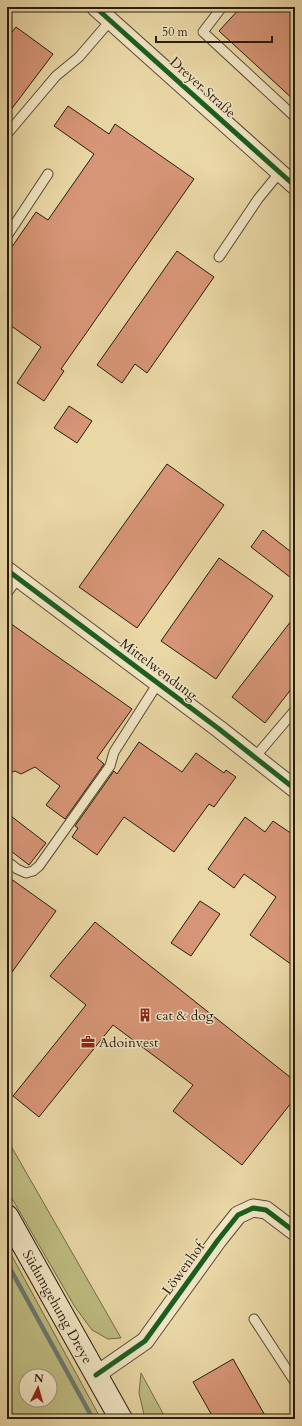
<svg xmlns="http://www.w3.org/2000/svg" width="302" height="1426" viewBox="0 0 302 1426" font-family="Cardo,serif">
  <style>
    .green { fill: #bebc81; stroke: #726c48; fill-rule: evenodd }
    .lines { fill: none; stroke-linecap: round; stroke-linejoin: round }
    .stream { stroke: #6d7971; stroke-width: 4.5 }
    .building { fill: #d69576; stroke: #271c0f }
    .lane-casing { stroke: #584b34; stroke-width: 11 }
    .street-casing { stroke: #584b34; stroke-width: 19 }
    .secondary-casing { stroke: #271c0f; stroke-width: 24 }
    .lane { stroke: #f1e5c4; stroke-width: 9 }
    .street { stroke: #f1e5c4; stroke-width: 17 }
    .secondary { stroke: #f1e5c4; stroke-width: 22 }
    .cycleway-casing { stroke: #f1e5c4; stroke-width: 8 }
    .cycleway { stroke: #1b5e20; stroke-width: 5 }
    .labels { text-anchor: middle; stroke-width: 3; stroke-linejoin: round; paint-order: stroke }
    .street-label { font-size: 14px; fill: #271c0f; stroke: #f1e5c4 }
    .poi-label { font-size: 14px; fill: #271c0f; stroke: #f1e5c4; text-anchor: start }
  </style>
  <rect width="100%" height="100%" fill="#e9d7a5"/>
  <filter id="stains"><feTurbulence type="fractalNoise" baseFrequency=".005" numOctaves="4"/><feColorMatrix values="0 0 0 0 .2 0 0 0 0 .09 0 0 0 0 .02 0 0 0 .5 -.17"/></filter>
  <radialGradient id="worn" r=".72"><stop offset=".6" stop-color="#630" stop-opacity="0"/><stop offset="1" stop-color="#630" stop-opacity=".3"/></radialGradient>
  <path class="green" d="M7,1139l114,199 -13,1 -16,-9 -17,-23 -68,-117z
    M7,1247l94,172h-94zM26,1376h24v24h-24z
    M141,1373l25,46h-21l-6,-26z"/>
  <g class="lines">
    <path class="stream" d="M7,1263l86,156"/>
  </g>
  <path class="building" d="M241,7h54v94l-76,-70z
    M16,27l37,27 -46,61v-77z
    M68,106l41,28 6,-10 79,55 -133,190 3,2 -20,30 -27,-18 24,-36 -34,-24v-69l29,-42 12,8 46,-66 -40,-28z
    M177,251l37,26 -67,96 -12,-9 -13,19 -25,-18z
    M69,406l23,15 -15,22 -23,-15z
    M167,464l57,41 -87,123 -58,-41z
    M263,530l32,25v26l-44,-34z
    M219,558l54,38 -57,83 -55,-38z
    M295,616v68l-30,39 -33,-26z
    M7,621l125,88 -35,49 7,6 -39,55 -19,-14 14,-19 -25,-19 -14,7 -6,-3 -8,3z
    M139,742l43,30 14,-19 28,20 2,-3 10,7 -22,30 -5,-3 -35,48 -50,-35 -27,38 -25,-18 6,-9 -3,-2 39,-55 3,3z
    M7,813l39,30 -17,22 -22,-17z
    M245,817l20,15 8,-11 22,15v131l-45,-32 26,-38 -32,-23 -10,14 -26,-19z
    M7,876l49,35 -49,68z
    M200,901l20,13 -29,42 -20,-13z
    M95,922l200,159v17l-53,67 -69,-54 20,-26 -80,-60 -74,92 -26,-21 73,-91 -36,-29z
    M233,1359l34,60h-53l-21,-37z"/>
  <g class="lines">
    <g class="lane-casing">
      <path id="lane" d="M222,7l-19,25 92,85
        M7,134l49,-58 23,-19 31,-36
        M7,236l41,-62
        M219,257l39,-58 22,-27
        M7,593l11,-15
        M255,757l40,-47
        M7,861l10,8 9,4 7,-2 6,-5 71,-100 4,-14 44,-69
        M254,1319l41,63"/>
    </g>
    <g class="street-casing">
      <path id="street" d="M95,7l200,179
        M7,570l212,159 76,60
        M96,1375l49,-34 73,-101 20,-25 15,-7 13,2 29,22"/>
    </g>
    <g class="secondary-casing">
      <g id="secondary">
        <path id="s1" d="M7,1216l114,203"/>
      </g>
    </g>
    <use href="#lane" class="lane"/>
    <use href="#street" class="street"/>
    <use href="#secondary" class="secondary"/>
    <g class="cycleway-casing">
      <path id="cycleway" d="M95,7l200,179
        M7,570l212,159 76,60
        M96,1375l49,-34 73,-101 20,-25 15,-7 13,2 29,22"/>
    </g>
    <use href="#cycleway" class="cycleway"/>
  </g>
  <defs>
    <g id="building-bare" transform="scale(1.08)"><path d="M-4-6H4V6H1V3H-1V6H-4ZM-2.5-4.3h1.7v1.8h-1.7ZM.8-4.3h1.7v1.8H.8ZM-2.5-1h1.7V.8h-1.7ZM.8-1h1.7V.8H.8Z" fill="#8f2418" stroke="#f1e5c4" stroke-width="2.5" paint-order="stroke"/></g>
    <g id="office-bare" transform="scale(1.08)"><path d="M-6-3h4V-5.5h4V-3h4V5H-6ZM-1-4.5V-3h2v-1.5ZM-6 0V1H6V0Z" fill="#8f2418" stroke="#f1e5c4" stroke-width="2.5" paint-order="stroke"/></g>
  </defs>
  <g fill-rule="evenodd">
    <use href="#building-bare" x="145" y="1015"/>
    <use href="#office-bare" x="88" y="1042"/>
  </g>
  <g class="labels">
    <g class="street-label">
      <text transform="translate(203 87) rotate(42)" y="5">Dreyer Straße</text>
      <text transform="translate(159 669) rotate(37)" y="5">Mittelwendung</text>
      <text transform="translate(183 1268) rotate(-54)" y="5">Löwenhof</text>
      <text dy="5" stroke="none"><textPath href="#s1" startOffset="104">Südumgehung Dreye</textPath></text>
    </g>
    <g class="poi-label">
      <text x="156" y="1020">cat &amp; dog</text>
      <text x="99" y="1047">Adoinvest</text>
    </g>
  </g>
  <rect width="302" height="1426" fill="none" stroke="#e9d7a5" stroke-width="24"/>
  <rect x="8" y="8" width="286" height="1410" fill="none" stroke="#271c0f" stroke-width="2"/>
  <rect x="12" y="12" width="278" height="1402" fill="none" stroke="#271c0f"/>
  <g transform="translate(38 1388) rotate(5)"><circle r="19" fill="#f1e5c4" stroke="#a0957c"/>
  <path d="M0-3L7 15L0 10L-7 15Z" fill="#8f2418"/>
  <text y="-6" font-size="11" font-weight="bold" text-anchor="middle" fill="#271c0f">N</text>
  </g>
  <path d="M156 36v6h116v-6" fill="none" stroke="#271c0f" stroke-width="2"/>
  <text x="162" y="36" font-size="12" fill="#271c0f" stroke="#f1e5c4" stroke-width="3" paint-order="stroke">50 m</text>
  <rect width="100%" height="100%" filter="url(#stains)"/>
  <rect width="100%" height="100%" fill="url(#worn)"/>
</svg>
